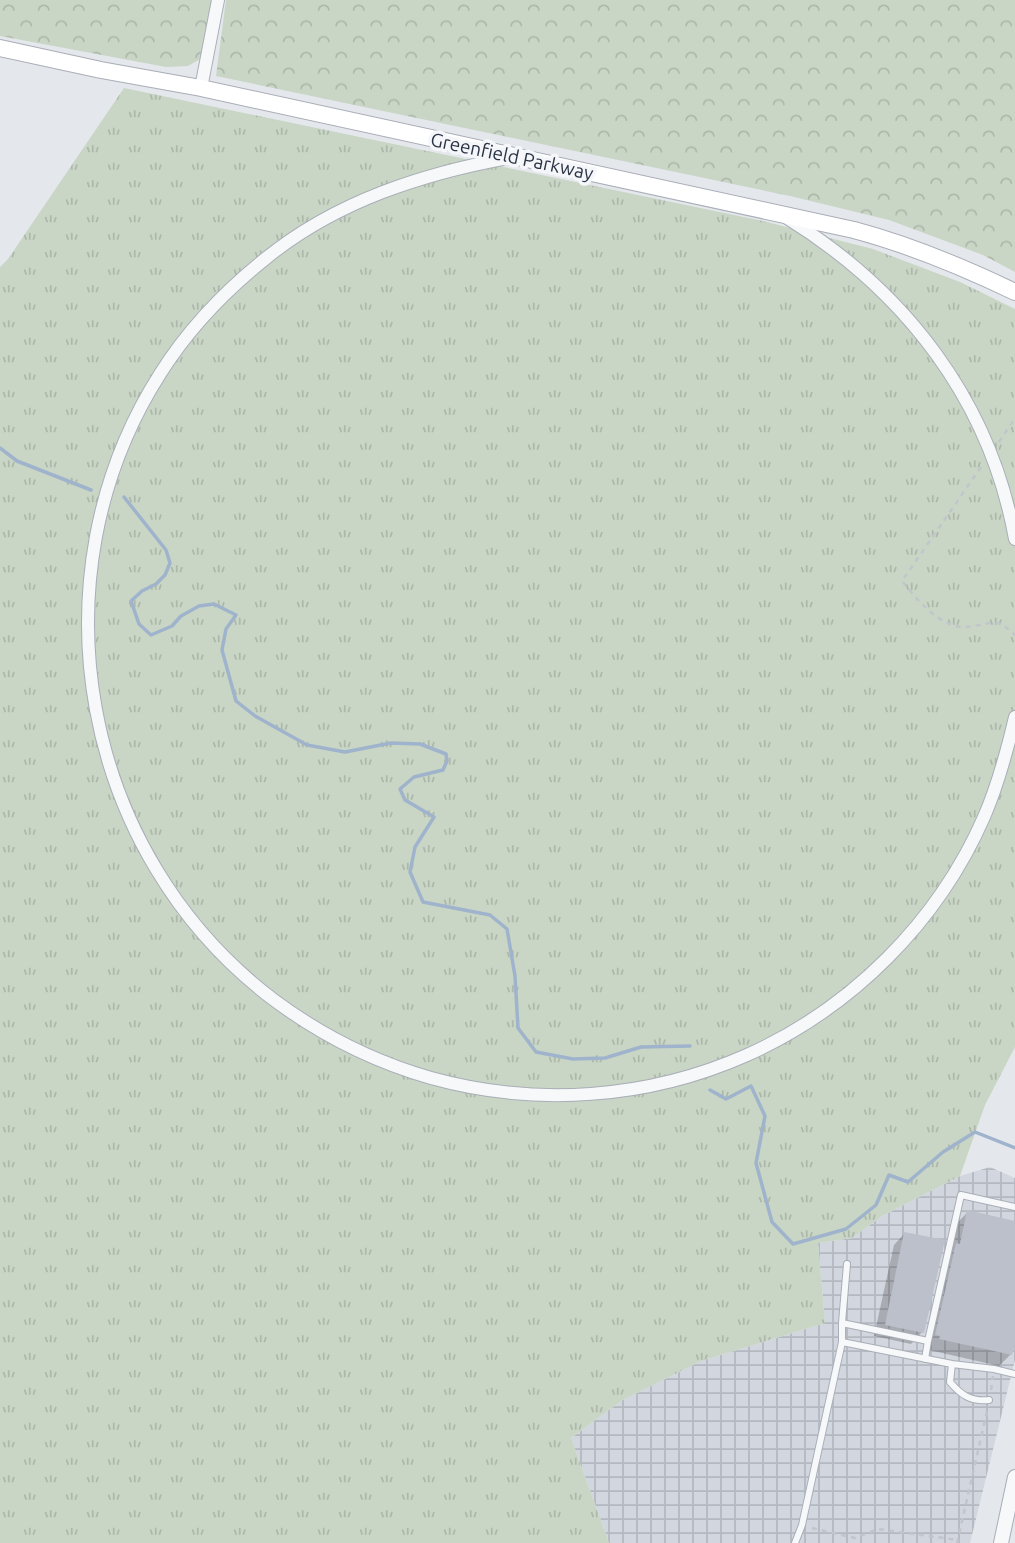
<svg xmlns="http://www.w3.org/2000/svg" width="1015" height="1543" viewBox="0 0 1015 1543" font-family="Ubuntu,sans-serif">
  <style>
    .industrial { fill: url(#industrial-grid) }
    .grass { fill: url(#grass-tufts) }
    .forest { fill: url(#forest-crowns) }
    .shadow { fill: #0003 }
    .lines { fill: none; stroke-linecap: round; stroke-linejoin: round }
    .stream { stroke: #9fb4cc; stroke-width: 3.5 }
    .building { fill: #bbc0ca }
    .service-casing { stroke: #a9aeb7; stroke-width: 8 }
    .minor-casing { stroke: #a9aeb7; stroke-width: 14 }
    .tertiary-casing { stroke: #a9aeb7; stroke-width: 16 }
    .secondary-casing { stroke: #a9aeb7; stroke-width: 18 }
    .path { stroke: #c2c5cb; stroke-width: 2.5; stroke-dasharray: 5 5; stroke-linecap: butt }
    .service { stroke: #f7f8fa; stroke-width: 6 }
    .minor { stroke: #f7f8fa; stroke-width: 12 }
    .tertiary { stroke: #f7f8fa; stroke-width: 14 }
    .secondary { stroke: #fff; stroke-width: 16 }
    .labels { text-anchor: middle; stroke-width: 7; stroke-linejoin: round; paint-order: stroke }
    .street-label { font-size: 19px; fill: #2b3445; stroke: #f4f6f9 }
  </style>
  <defs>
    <pattern id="industrial-grid" width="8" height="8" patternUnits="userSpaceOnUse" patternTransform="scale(1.75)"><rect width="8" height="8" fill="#d2d6de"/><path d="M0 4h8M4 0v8" fill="none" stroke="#b4b8c0"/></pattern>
    <pattern id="grass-tufts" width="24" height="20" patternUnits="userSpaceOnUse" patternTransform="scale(1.75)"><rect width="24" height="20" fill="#c9d6c5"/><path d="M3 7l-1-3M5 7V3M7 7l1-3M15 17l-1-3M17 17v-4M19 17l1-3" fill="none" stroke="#adb8ab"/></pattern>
    <pattern id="forest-crowns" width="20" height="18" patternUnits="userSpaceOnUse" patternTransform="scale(1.75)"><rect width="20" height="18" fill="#c9d6c5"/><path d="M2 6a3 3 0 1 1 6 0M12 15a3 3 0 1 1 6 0" fill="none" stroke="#adb8ab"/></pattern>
  </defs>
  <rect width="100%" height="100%" fill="#e4e7ec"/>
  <path class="industrial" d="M990,1167l25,11v182l-45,183h-361l-38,-105 50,-37 80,-40 124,-38 -7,-80 34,-5 30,-22 78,-40z"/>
  <path class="grass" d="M124,88l639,133 110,28 87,33 55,27v738l-30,58 -25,71 -78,40 -30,22 -34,5 7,80 -124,38 -80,40 -50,37 38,105h-609v-1276l8,-8z"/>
  <path class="forest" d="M0,0h212v2l-10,56 -14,8 -22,1 -166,-31z
    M226,0h789v272l-32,-17 -94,-35 -99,-24 -574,-120z"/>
  <path class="shadow" d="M968,1212l47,11v112l-4,19 -12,12 -70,-16 27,-126z
    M905,1233l17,99 -11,12 -37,-8 20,-91z"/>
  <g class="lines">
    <path class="stream" d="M0,448l17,13 74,29
      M124,497l42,53 4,13 -5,12 -9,9 -14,7 -11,10 8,23 12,11 21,-9 9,-10 18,-10 15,-2 22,11 -10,14 -4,21 14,51 19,15 52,29 38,7 46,-9 29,1 26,10 1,7 -4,9 -29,7 -14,12 5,11 29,17 -19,30 -5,25 13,30 67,13 17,14 8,47 3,52 18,24 37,7 32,-1 36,-11 49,-1
      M710,1090l16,9 25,-13 14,30 -9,47 16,59 21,22 53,-15 30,-24 13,-30 19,7 35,-30 32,-20 40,16"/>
  </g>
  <path class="building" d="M967,1210l48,11v122l-3,12 -73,-16 1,-3 -5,-1 21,-92 4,1z
    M904,1232l41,8 -21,93 -39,-8z"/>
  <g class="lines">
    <g class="service-casing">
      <path id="service" d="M842,1323l86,18 -3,18
        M928,1341l33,-146 54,12
        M842,1342l110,22 42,5 21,5
        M952,1364l-2,18c11,13 21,20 39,18
        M795,1543l7,-18 40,-183v-19l5,-59"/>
    </g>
    <g class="minor-casing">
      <path id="minor" d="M201,88l17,-88
        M513,157c-89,16 -177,44 -248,102 -40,32 -78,72 -105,115 -130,204 -79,481 114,626 47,35 101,62 157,78 105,29 217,21 316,-23 105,-47 191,-133 237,-238 14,-32 23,-66 31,-100
        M787,218c118,73 203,182 228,321"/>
    </g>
    <g class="tertiary-casing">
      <path id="tertiary" d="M1001,1543l14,-66"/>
    </g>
    <g class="secondary-casing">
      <path id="secondary" d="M0,48l101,22 100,18 653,142c56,15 109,37 161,62"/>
    </g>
    <path class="path" d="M999,442l16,-24
      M981,467l-79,114c14,17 29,36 50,44 17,7 38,-7 50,0 5,2 9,7 13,10
      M991,1390l2,-14
      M812,1528l43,10 23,-9 80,11
      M957,1543l31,-136"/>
    <use href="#service" class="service"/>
    <use href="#minor" class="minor"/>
    <use href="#tertiary" class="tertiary"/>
    <use href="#secondary" class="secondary"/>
  </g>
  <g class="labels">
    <g class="street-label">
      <text transform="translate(512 156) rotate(12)" y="7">Greenfield Parkway</text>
    </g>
  </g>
</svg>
